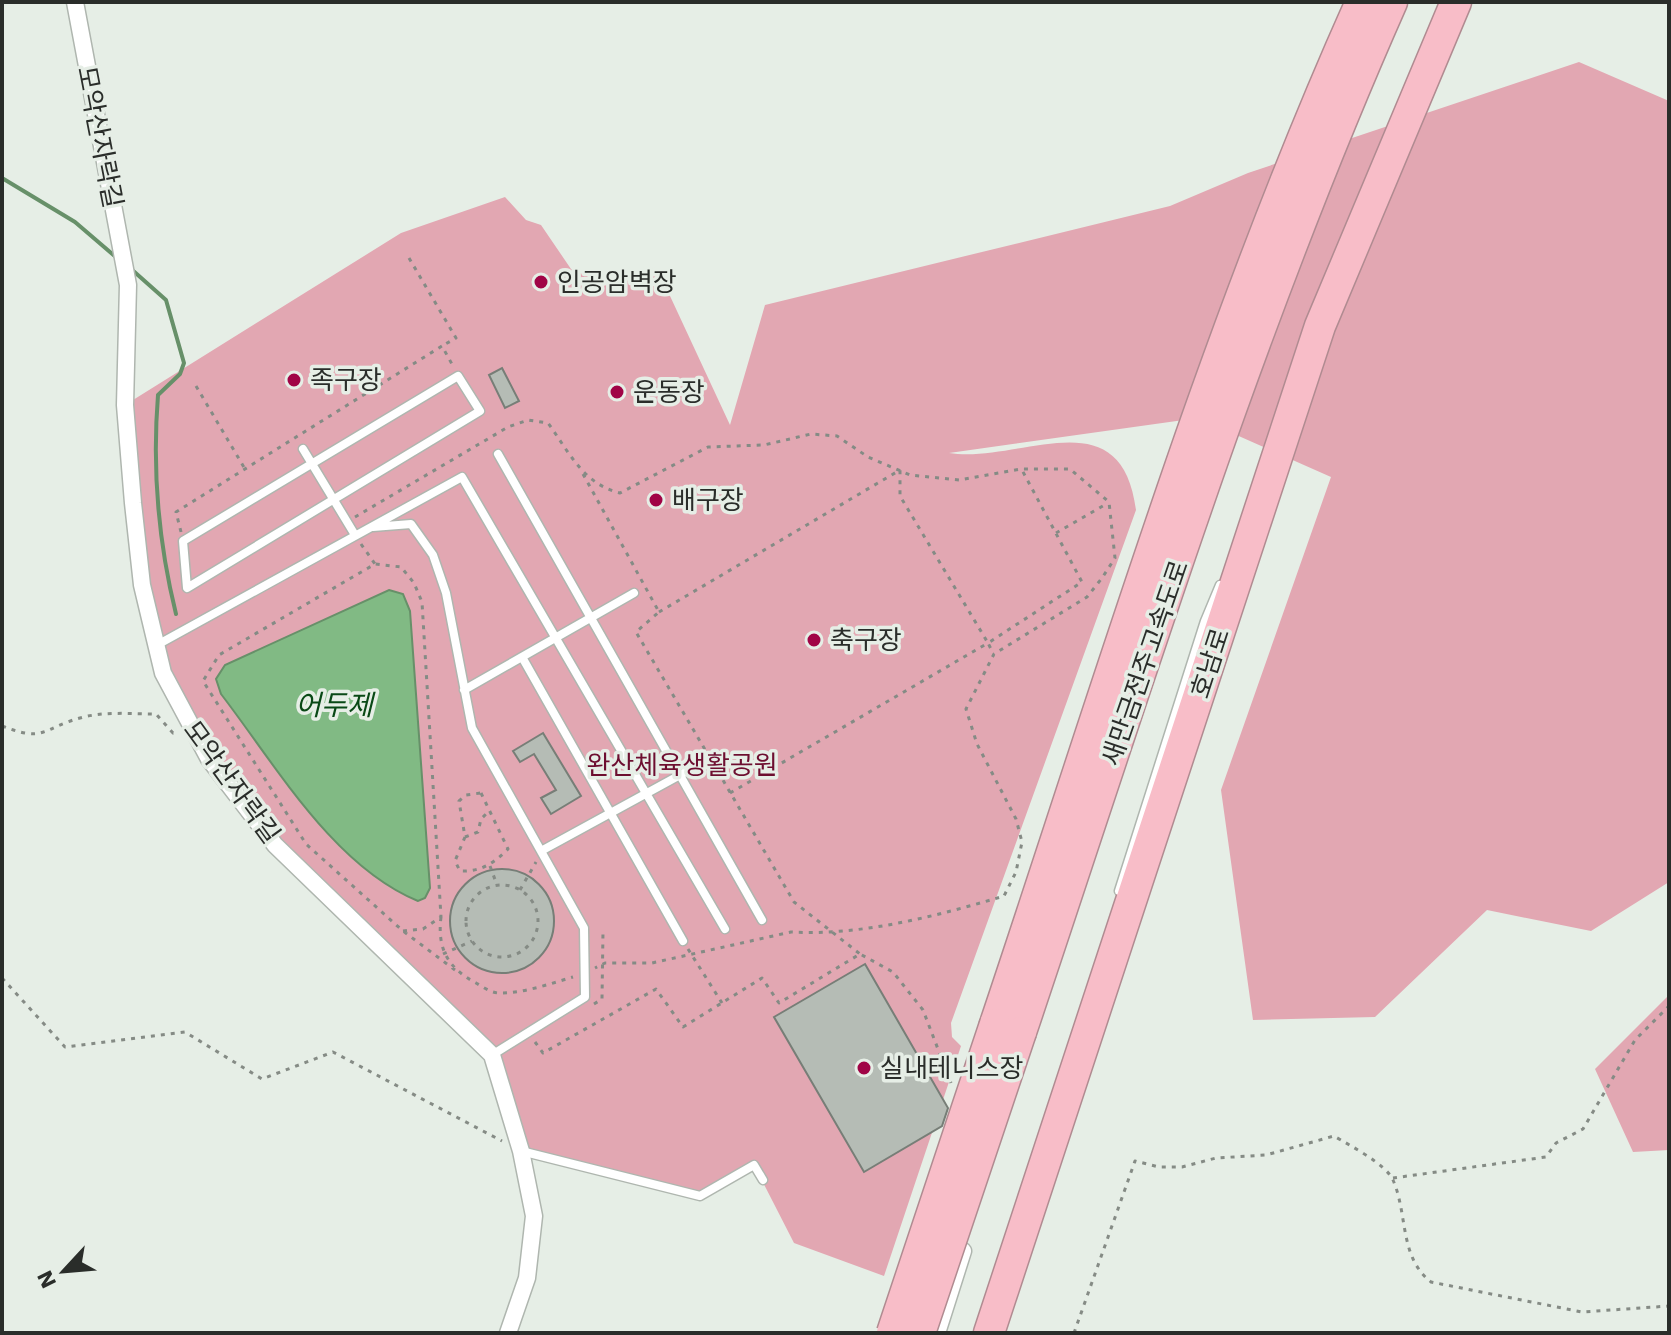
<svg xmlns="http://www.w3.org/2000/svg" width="1671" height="1335" viewBox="0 0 1671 1335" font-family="'Work Sans','Noto Sans KR',sans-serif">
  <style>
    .green { fill: #e2a7b2 }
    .water { fill: #81ba84; stroke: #679069; stroke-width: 2 }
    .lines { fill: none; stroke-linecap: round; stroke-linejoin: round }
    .stream { stroke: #679069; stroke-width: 4 }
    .building { fill: #b5bcb5; stroke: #777e77; stroke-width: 2 }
    .lane-casing { stroke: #afb6af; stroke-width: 11 }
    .street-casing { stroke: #afb6af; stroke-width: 19 }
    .highway-casing { stroke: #b08b91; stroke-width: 33 }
    .path { stroke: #858b85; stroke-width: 3; stroke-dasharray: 4 6; stroke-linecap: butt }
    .lane { stroke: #fff; stroke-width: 8 }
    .street { stroke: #fff; stroke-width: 16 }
    .highway { stroke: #f8bdc8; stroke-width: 30 }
    .highway-bridge-casing { stroke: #b08b91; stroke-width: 33; stroke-linecap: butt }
    .highway-bridge { stroke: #f8bdc8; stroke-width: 30 }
    .poi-dot { fill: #a00446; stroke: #e6eee6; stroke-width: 3 }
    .labels { text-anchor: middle; stroke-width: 7; stroke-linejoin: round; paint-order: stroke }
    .street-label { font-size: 26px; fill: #2a2d2a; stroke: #e6eee6 }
    .poi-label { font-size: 26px; fill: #2a2d2a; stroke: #e6eee6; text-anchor: start }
    .park-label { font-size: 26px; fill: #6d0e30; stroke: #e6eee6 }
    .water-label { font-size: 28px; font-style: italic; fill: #094916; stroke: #e6eee6 }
  </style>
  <rect width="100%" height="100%" fill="#e6eee6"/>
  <path class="green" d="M1579,62l90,39v781l-78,49 -104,-21 -112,107 -122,3 -32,-230 110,-313 -133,-59 -249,35c72,11 172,-58 187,57l-185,513 1,14 9,9 -77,230 -90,-33 -40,-78 -54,31 -179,-45 -29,-96 -217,-210 -66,-86 -54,-113 -30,-241 276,-172 104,-36 21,23 15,5 30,44 35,15 51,-16 73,157 35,-120 405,-99 78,-33z
    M1669,995v155l-36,2 -38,-83z"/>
  <path class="water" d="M389,590l14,4 7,17 20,277 -5,10 -7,3c-85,-35 -143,-137 -197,-207l-5,-15 9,-14z"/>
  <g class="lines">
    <path class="stream" d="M2,178l73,44 42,36
      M130,268l36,32 18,63 -4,11 -22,21c-6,75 0,146 18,219"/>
  </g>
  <path class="building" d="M502,368l17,33 -14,7 -16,-33z
    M543,733l38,63 -30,18 -10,-16 15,-8 -22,-36 -14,8 -7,-11z
    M450 921a52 52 0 1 1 104 0a52 52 0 1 1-104 0Z
    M865,964l83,144 -6,18 -78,46 -90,-155z"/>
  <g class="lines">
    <g class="lane-casing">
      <path id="lane" d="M458,376l22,35 -293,177 -4,-47z
        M303,449l52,86
        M498,454l264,466
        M373,527l38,-3 22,31 13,38 26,135 112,200 1,69 -93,58
        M157,645l305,-168 263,452
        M522,657l161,284
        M464,690l170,-97
        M541,851l161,-88
        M1119,891l86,-270 15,-36
        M521,1151l179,45 54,-31 9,15"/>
    </g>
    <g class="street-casing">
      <path id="street" d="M75,2l53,283 -3,120 8,98 9,82 21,88 46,86 66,86 217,210 29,96 13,65 -7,62 -19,55
        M937,1333l26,-82"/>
    </g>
    <g class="highway-casing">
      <path id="highway" d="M995,1024c115,-342 218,-692 366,-1022
        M1021,1032c116,-345 223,-696 371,-1030
        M989,1333l331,-1007 136,-324"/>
    </g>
    <path class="path" d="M409,258l47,80 -14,8
      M196,386l49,83
      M583,474l76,138 -23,20 71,121
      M355,517l153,-90 20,-7 20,3c21,29 35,61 72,70l88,-46 56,-2 47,-11 26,2 31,21 42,18 49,5 62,-11h49l39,33 6,56 -13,20 -15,19 -93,57 -28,55 11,35 39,75 6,23 -6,30 -12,24c-67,20 -143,40 -213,36l-139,31h-47l-10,5
      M181,532l-5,-20 266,-166 11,20
      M1056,533l52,-30
      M361,544l14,20
      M659,612l241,-142v26l88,147 94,-61 -60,-112
      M2,726c44,17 40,2 78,-8 24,-7 52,-4 76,-4l17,19 5,-2
      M713,763l81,139 66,52
      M481,793l27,56c-14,14 -27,23 -48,22l-5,-10 10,-24 -6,-36 7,-6z
      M730,793l258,-150 5,10
      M465,837l13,-5 3,-13 8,-8
      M490,866l7,19
      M466 921a36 36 0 1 1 72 0a36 36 0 1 1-72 0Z
      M520,890l16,-28
      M441,917c-4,32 7,51 35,66 7,4 15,10 23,10 26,0 50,-9 74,-16
      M403,931l20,-2 18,-12 -19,-315 -8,-19 -13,-16 -26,-3 -156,91 -16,26 103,163 97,87 52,39
      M688,949l34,54
      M443,954l29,-13
      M2,978l63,69 120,-15 77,47 71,-27 169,89
      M594,1004l8,-5 1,-68
      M535,1042l8,11 113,-64 27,38 79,-49 17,25 81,-49 33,18 30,38 28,73
      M1393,1178l153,-21 10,-14 27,-14 52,-89 34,-34
      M1074,1333l61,-172 24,6h23l34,-9 50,-3 68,-19c15,9 52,28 59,44 15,34 6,77 38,102l151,30 87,-6"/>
    <use href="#lane" class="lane"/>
    <use href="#street" class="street"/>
    <use href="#highway" class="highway"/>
    <g class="highway-bridge-casing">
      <path id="highway-bridge" d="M892,1333l103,-309
        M920,1333l101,-301"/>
    </g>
    <use href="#highway-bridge" class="highway-bridge"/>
  </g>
  <g class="poi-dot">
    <circle cx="541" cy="282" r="8"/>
    <circle cx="294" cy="380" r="8"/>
    <circle cx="617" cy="392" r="8"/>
    <circle cx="656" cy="500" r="8"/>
    <circle cx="814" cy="640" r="8"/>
    <circle cx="864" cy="1068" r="8"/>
  </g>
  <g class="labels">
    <g class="street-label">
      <text transform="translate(100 137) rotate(79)" y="9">모악산자락길</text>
      <text transform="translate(1145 663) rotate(-71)" y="9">새만금전주고속도로</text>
      <text transform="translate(1210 663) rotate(-72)" y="9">호남로</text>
      <text transform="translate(232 782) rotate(54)" y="9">모악산자락길</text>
    </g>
    <g class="poi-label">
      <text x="557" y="291">인공암벽장</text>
      <text x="310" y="389">족구장</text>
      <text x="633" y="401">운동장</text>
      <text x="672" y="509">배구장</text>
      <text x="830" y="649">축구장</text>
      <text x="880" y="1077">실내테니스장</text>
    </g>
    <g class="park-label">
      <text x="682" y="774">완산체육생활공원</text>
    </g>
    <g class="water-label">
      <text x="334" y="715">어두제</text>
    </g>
  </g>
  <rect width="1671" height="1335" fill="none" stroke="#2a2d2a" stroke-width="8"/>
  <g transform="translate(64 1271) rotate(244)" stroke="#e6eee6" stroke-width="6" paint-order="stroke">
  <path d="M0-6L14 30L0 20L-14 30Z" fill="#2a2d2a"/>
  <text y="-12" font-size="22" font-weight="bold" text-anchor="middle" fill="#2a2d2a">N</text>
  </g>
</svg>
